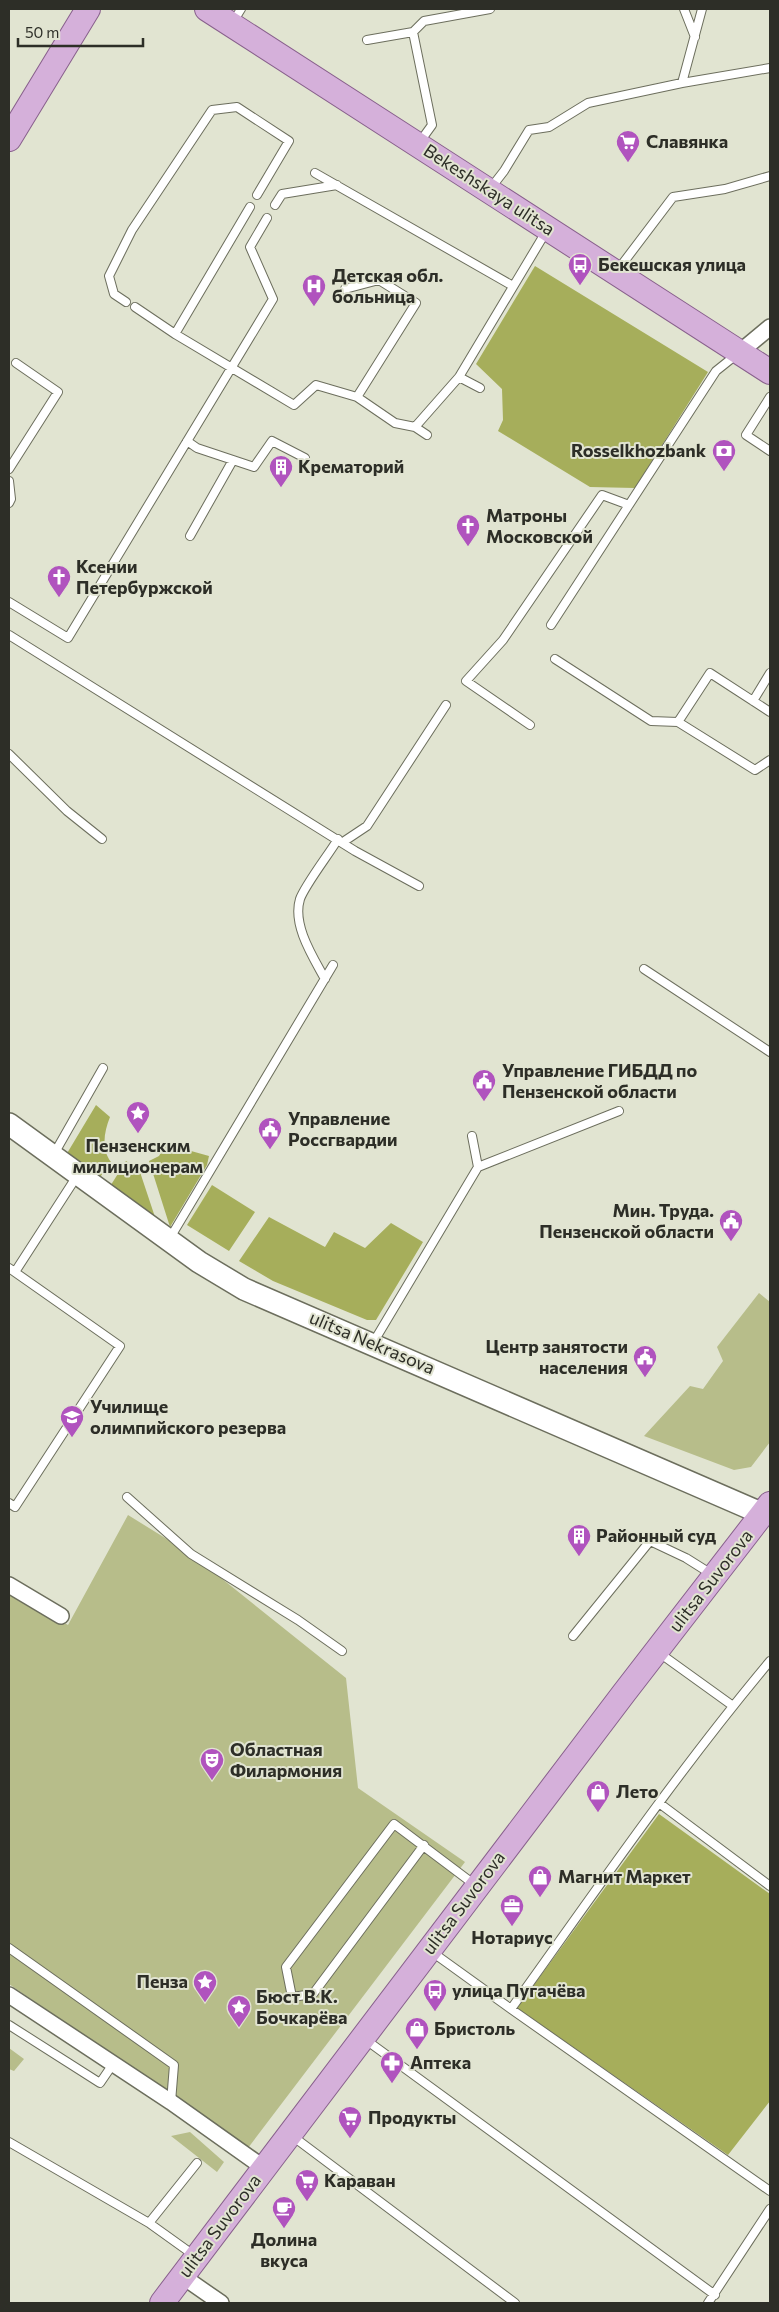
<svg xmlns="http://www.w3.org/2000/svg" width="779" height="2312" viewBox="0 0 779 2312" font-family="Commissioner,sans-serif">
  <style>
    .green { fill: #b7bd8a }
    .forest { fill: #a6ae5b }
    .lines { fill: none; stroke-linecap: round; stroke-linejoin: round }
    .lane-casing { stroke: #6c6e5d; stroke-width: 10 }
    .street-casing { stroke: #6c6e5d; stroke-width: 18 }
    .secondary-casing { stroke: #6c6e5d; stroke-width: 24 }
    .primary-casing { stroke: #88608c; stroke-width: 26 }
    .lane { stroke: #fff; stroke-width: 8 }
    .street { stroke: #fff; stroke-width: 15 }
    .secondary { stroke: #fff; stroke-width: 21 }
    .primary { stroke: #d5b0da; stroke-width: 24 }
    .labels { text-anchor: middle; stroke-width: 4; stroke-linejoin: round; paint-order: stroke }
    .poi-label { font-size: 18px; font-weight: bold; fill: #2d2e27; stroke: #e1e4d1; text-anchor: start }
    .street-label { font-size: 18px; fill: #2d2e27; stroke: #e1e4d1 }
  </style>
  <rect width="100%" height="100%" fill="#e1e4d1"/>
  <path class="green" d="M759,1293l11,9v140l-19,25 -17,3 -90,-34 46,-50 13,3 20,-28 -6,-14z
    M128,1515l63,39 155,124 12,110 107,74 -217,286 -239,-164v-392l59,33z
    M9,2048l15,11 -10,12 -5,-2z
    M190,2132l34,30 -7,10 -46,-36z"/>
  <path class="forest" d="M535,266l173,106 -73,116 -45,-1 -92,-56 5,-11 -1,-31 -26,-25z
    M96,1105l14,12c-6,15 -9,32 1,45l-13,18 -32,-25z
    M166,1144l43,12 -2,9 -37,62 -21,-66 10,-5z
    M126,1161l6,4 6,1 20,60 -49,-38z
    M212,1185l43,27 -26,39 -42,-26z
    M269,1217l56,30 9,-15 31,16 26,-25 32,19 -47,78h-9l-94,-39 -34,-20z
    M659,1814l111,80v207l-42,54 -211,-147z"/>
  <g class="lines">
    <g class="lane-casing">
      <path id="lane" d="M684,9l11,28
        M233,22l8,-13
        M367,40l46,-8
        M682,83l88,-15
        M419,143l13,-18 -19,-93 11,-11 66,-12
        M315,173l198,113
        M490,189l14,-18 25,-41 20,-3 39,-24 94,-20 20,-74
        M275,205l7,-11 55,-9
        M617,271l56,-74 52,-8 45,-13
        M345,289l34,-9 37,23 -59,94
        M126,302l-12,-8 -5,-18 23,-46 80,-120 25,-3 52,34 -32,54
        M135,307l40,27 75,-127
        M175,334l119,71 22,-20 41,12 38,26 20,4
        M459,377l21,11
        M770,397l-24,38 24,16
        M427,435l-12,-8 44,-50 88,-147
        M187,441l10,7 57,19 18,-26 33,17
        M9,469l49,-77 -42,-29
        M9,481l2,18 -2,4
        M190,536l43,-76
        M9,602l59,36 205,-339 -23,-52 17,-29
        M551,625l165,-254 20,-16
        M9,635l346,216 64,35
        M555,659l96,62 27,1
        M753,701l17,-28
        M770,712l-60,-39 -32,49 77,48 15,-10
        M530,725l-64,-44 37,-41 99,-145 27,10
        M9,754l58,57 35,28
        M343,842l24,-16 79,-121
        M644,969l126,83
        M325,979c-12,-22 -33,-54 -25,-80 5,-14 29,-45 38,-60
        M472,1136l6,31
        M54,1154l49,-86
        M170,1238l163,-273
        M9,1268l111,78 -105,161 -6,-4
        M15,1272l62,-96
        M373,1343l105,-176 141,-56
        M127,1497l64,57 107,66 44,31
        M573,1636l77,-95 36,17 27,17
        M658,1652l75,54
        M659,1803l111,83
        M424,1845l-111,149 -21,3 -6,-30 108,-143 81,61
        M9,1948l165,117 -3,37
        M432,1952l79,57 259,182
        M511,2009c84,-117 166,-237 259,-348
        M9,2025l91,58 13,-19
        M366,2040l349,255
        M291,2135l224,168
        M9,2142l140,81
        M195,2256l-46,-33 48,-60
        M708,2303l62,-94"/>
    </g>
    <g class="street-casing">
      <path id="street" d="M740,352l30,-25
        M9,1585l52,31
        M9,1995l162,107 93,66
        M182,2276l39,27"/>
    </g>
    <g class="secondary-casing">
      <path id="secondary" d="M9,1124l190,138 45,27 519,225"/>
    </g>
    <g class="primary-casing">
      <path id="primary" d="M207,9l563,363
        M9,139l79,-130
        M162,2303l462,-610 146,-189"/>
    </g>
    <use href="#lane" class="lane"/>
    <use href="#street" class="street"/>
    <use href="#secondary" class="secondary"/>
    <use href="#primary" class="primary"/>
  </g>
  <defs>
    <g id="supermarket-pin" transform="scale(1.25)"><path d="M0 17L-7.5 6A9.5 9.5 0 1 1 7.5 6Z" fill="#b053be" stroke="#e1e4d1"/><path d="M-6-5.5h2.5l.6 2H6L4.5 2H-2.5L-4.4-4H-6ZM-1.5 3.2a1.3 1.3 0 1 0 .1 0ZM3 3.2a1.3 1.3 0 1 0 .1 0Z" fill="#fff"/></g>
    <g id="bus-pin" transform="scale(1.25)"><path d="M0 17L-7.5 6A9.5 9.5 0 1 1 7.5 6Z" fill="#b053be" stroke="#e1e4d1"/><path d="M-5-6H5V4H4V6H2V4H-2V6H-4V4H-5ZM-3.5-4V0h7V-4ZM-3.5 1.2v1.5H-2V1.2ZM2 1.2v1.5H3.5V1.2Z" fill="#fff"/></g>
    <g id="hospital-pin" transform="scale(1.25)"><path d="M0 17L-7.5 6A9.5 9.5 0 1 1 7.5 6Z" fill="#b053be" stroke="#e1e4d1"/><path d="M-5-5h3v3.5h4V-5h3V5h-3V1.5h-4V5h-3Z" fill="#fff"/></g>
    <g id="bank-pin" transform="scale(1.25)"><path d="M0 17L-7.5 6A9.5 9.5 0 1 1 7.5 6Z" fill="#b053be" stroke="#e1e4d1"/><path d="M-6-4H6V4H-6ZM0-2.3a2.3 2.3 0 1 0 0 4.6a2.3 2.3 0 1 0 0-4.6Z" fill="#fff"/></g>
    <g id="building-pin" transform="scale(1.25)"><path d="M0 17L-7.5 6A9.5 9.5 0 1 1 7.5 6Z" fill="#b053be" stroke="#e1e4d1"/><path d="M-4-6H4V6H1V3H-1V6H-4ZM-2.5-4.3h1.7v1.8h-1.7ZM.8-4.3h1.7v1.8H.8ZM-2.5-1h1.7V.8h-1.7ZM.8-1h1.7V.8H.8Z" fill="#fff"/></g>
    <g id="church-pin" transform="scale(1.25)"><path d="M0 17L-7.5 6A9.5 9.5 0 1 1 7.5 6Z" fill="#b053be" stroke="#e1e4d1"/><path d="M-1.2-6h2.4v3.5h3.3v2.4h-3.3V6h-2.4V-.1h-3.3v-2.4h3.3Z" fill="#fff"/></g>
    <g id="civic-pin" transform="scale(1.25)"><path d="M0 17L-7.5 6A9.5 9.5 0 1 1 7.5 6Z" fill="#b053be" stroke="#e1e4d1"/><path d="M-.6-6.5H3V-4.5H.6V-3L4-1V1h2V6H-6V1h2V-1L-.6-3ZM-1.2 2.5V6h2.4V2.5Z" fill="#fff"/></g>
    <g id="sight-pin" transform="scale(1.25)"><path d="M0 17L-7.5 6A9.5 9.5 0 1 1 7.5 6Z" fill="#b053be" stroke="#e1e4d1"/><path d="M0-6L1.8-2.2L6-1.7L2.9 1.2L3.7 5.4L0 3.3L-3.7 5.4L-2.9 1.2L-6-1.7L-1.8-2.2Z" fill="#fff"/></g>
    <g id="school-pin" transform="scale(1.25)"><path d="M0 17L-7.5 6A9.5 9.5 0 1 1 7.5 6Z" fill="#b053be" stroke="#e1e4d1"/><path d="M0-5L7-2L0 1L-7-2ZM-4 1L0 2.5L4 1V4Q0 6-4 4Z" fill="#fff"/></g>
    <g id="theatre-pin" transform="scale(1.25)"><path d="M0 17L-7.5 6A9.5 9.5 0 1 1 7.5 6Z" fill="#b053be" stroke="#e1e4d1"/><path d="M-5-5.5Q0-4 5-5.5V0Q5 5 0 6Q-5 5-5 0ZM-3.3-2.5H-1v1.5H-3.3ZM1-2.5H3.3v1.5H1ZM-2.8 1Q0 5.5 2.8 1Z" fill="#fff"/></g>
    <g id="shop-pin" transform="scale(1.25)"><path d="M0 17L-7.5 6A9.5 9.5 0 1 1 7.5 6Z" fill="#b053be" stroke="#e1e4d1"/><path d="M-5-2.5h2.3a2.7 3.5 0 0 1 5.4 0H5L5.5 6h-11ZM-1.5-2.5h3a1.5 2.3 0 0 0-3 0Z" fill="#fff"/></g>
    <g id="office-pin" transform="scale(1.25)"><path d="M0 17L-7.5 6A9.5 9.5 0 1 1 7.5 6Z" fill="#b053be" stroke="#e1e4d1"/><path d="M-6-3h4V-5.5h4V-3h4V5H-6ZM-1-4.5V-3h2v-1.5ZM-6 0V1H6V0Z" fill="#fff"/></g>
    <g id="pharmacy-pin" transform="scale(1.25)"><path d="M0 17L-7.5 6A9.5 9.5 0 1 1 7.5 6Z" fill="#b053be" stroke="#e1e4d1"/><path d="M-2-6h4v4h4v4h-4v4h-4v-4h-4v-4h4Z" fill="#fff"/></g>
    <g id="cafe-pin" transform="scale(1.25)"><path d="M0 17L-7.5 6A9.5 9.5 0 1 1 7.5 6Z" fill="#b053be" stroke="#e1e4d1"/><path d="M-5.5-4.5H6V0H3Q3 3.5 0 3.5H-2.5Q-5.5 3.5-5.5 0ZM3-3.2v2h1.7v-2ZM-6 4.5H4V6H-6Z" fill="#fff"/></g>
  </defs>
  <g fill-rule="evenodd">
    <use href="#supermarket-pin" x="628" y="142"/>
    <use href="#bus-pin" x="580" y="265"/>
    <use href="#hospital-pin" x="314" y="286"/>
    <use href="#bank-pin" x="724" y="451"/>
    <use href="#building-pin" x="281" y="467"/>
    <use href="#church-pin" x="468" y="526"/>
    <use href="#church-pin" x="59" y="577"/>
    <use href="#civic-pin" x="484" y="1081"/>
    <use href="#sight-pin" x="138" y="1113"/>
    <use href="#civic-pin" x="270" y="1129"/>
    <use href="#civic-pin" x="731" y="1221"/>
    <use href="#civic-pin" x="645" y="1357"/>
    <use href="#school-pin" x="72" y="1417"/>
    <use href="#building-pin" x="579" y="1536"/>
    <use href="#theatre-pin" x="212" y="1760"/>
    <use href="#shop-pin" x="598" y="1792"/>
    <use href="#shop-pin" x="540" y="1877"/>
    <use href="#office-pin" x="512" y="1906"/>
    <use href="#sight-pin" x="205" y="1982"/>
    <use href="#bus-pin" x="435" y="1991"/>
    <use href="#sight-pin" x="239" y="2007"/>
    <use href="#shop-pin" x="417" y="2029"/>
    <use href="#pharmacy-pin" x="392" y="2063"/>
    <use href="#supermarket-pin" x="350" y="2118"/>
    <use href="#supermarket-pin" x="307" y="2181"/>
    <use href="#cafe-pin" x="284" y="2208"/>
  </g>
  <g class="labels">
    <g class="poi-label">
      <text x="646" y="148">Славянка</text>
      <text x="598" y="271">Бекешская улица</text>
      <text x="332" y="282">Детская обл.<tspan x="332" dy="21">больница</tspan></text>
      <text x="706" y="457" text-anchor="end">Rosselkhozbank</text>
      <text x="298" y="473">Крематорий</text>
      <text x="486" y="522">Матроны<tspan x="486" dy="21">Московской</tspan></text>
      <text x="76" y="573">Ксении<tspan x="76" dy="21">Петербуржской</tspan></text>
      <text x="502" y="1077">Управление ГИБДД по<tspan x="502" dy="21">Пензенской области</tspan></text>
      <text x="288" y="1125">Управление<tspan x="288" dy="21">Россгвардии</tspan></text>
      <text x="138" y="1152" text-anchor="middle">Пензенским<tspan x="138" dy="21">милиционерам</tspan></text>
      <text x="714" y="1217" text-anchor="end">Мин. Труда.<tspan x="714" dy="21">Пензенской области</tspan></text>
      <text x="628" y="1353" text-anchor="end">Центр занятости<tspan x="628" dy="21">населения</tspan></text>
      <text x="90" y="1413">Училище<tspan x="90" dy="21">олимпийского резерва</tspan></text>
      <text x="596" y="1542">Районный суд</text>
      <text x="230" y="1756">Областная<tspan x="230" dy="21">Филармония</tspan></text>
      <text x="616" y="1798">Лето</text>
      <text x="558" y="1883">Магнит Маркет</text>
      <text x="512" y="1944" text-anchor="middle">Нотариус</text>
      <text x="188" y="1988" text-anchor="end">Пенза</text>
      <text x="452" y="1997">улица Пугачёва</text>
      <text x="256" y="2003">Бюст В.К.<tspan x="256" dy="21">Бочкарёва</tspan></text>
      <text x="434" y="2035">Бристоль</text>
      <text x="410" y="2069">Аптека</text>
      <text x="368" y="2124">Продукты</text>
      <text x="324" y="2187">Караван</text>
      <text x="284" y="2246" text-anchor="middle">Долина<tspan x="284" dy="21">вкуса</tspan></text>
    </g>
    <g class="street-label">
      <text transform="translate(489 190) rotate(33)" y="6">Bekeshskaya ulitsa</text>
      <text transform="translate(372 1343) rotate(23)" y="6">ulitsa Nekrasova</text>
      <text transform="translate(711 1581) rotate(-52)" y="6">ulitsa Suvorova</text>
      <text transform="translate(464 1903) rotate(-53)" y="6">ulitsa Suvorova</text>
      <text transform="translate(220 2226) rotate(-53)" y="6">ulitsa Suvorova</text>
    </g>
  </g>
  <rect width="779" height="2312" fill="none" stroke="#2d2e27" stroke-width="20"/>
  <path d="M18 38v8h125v-8" fill="none" stroke="#2d2e27" stroke-width="2.5"/>
  <text x="25" y="38" font-size="15" fill="#2d2e27" stroke="#e1e4d1" stroke-width="4" paint-order="stroke">50 m</text>
</svg>
